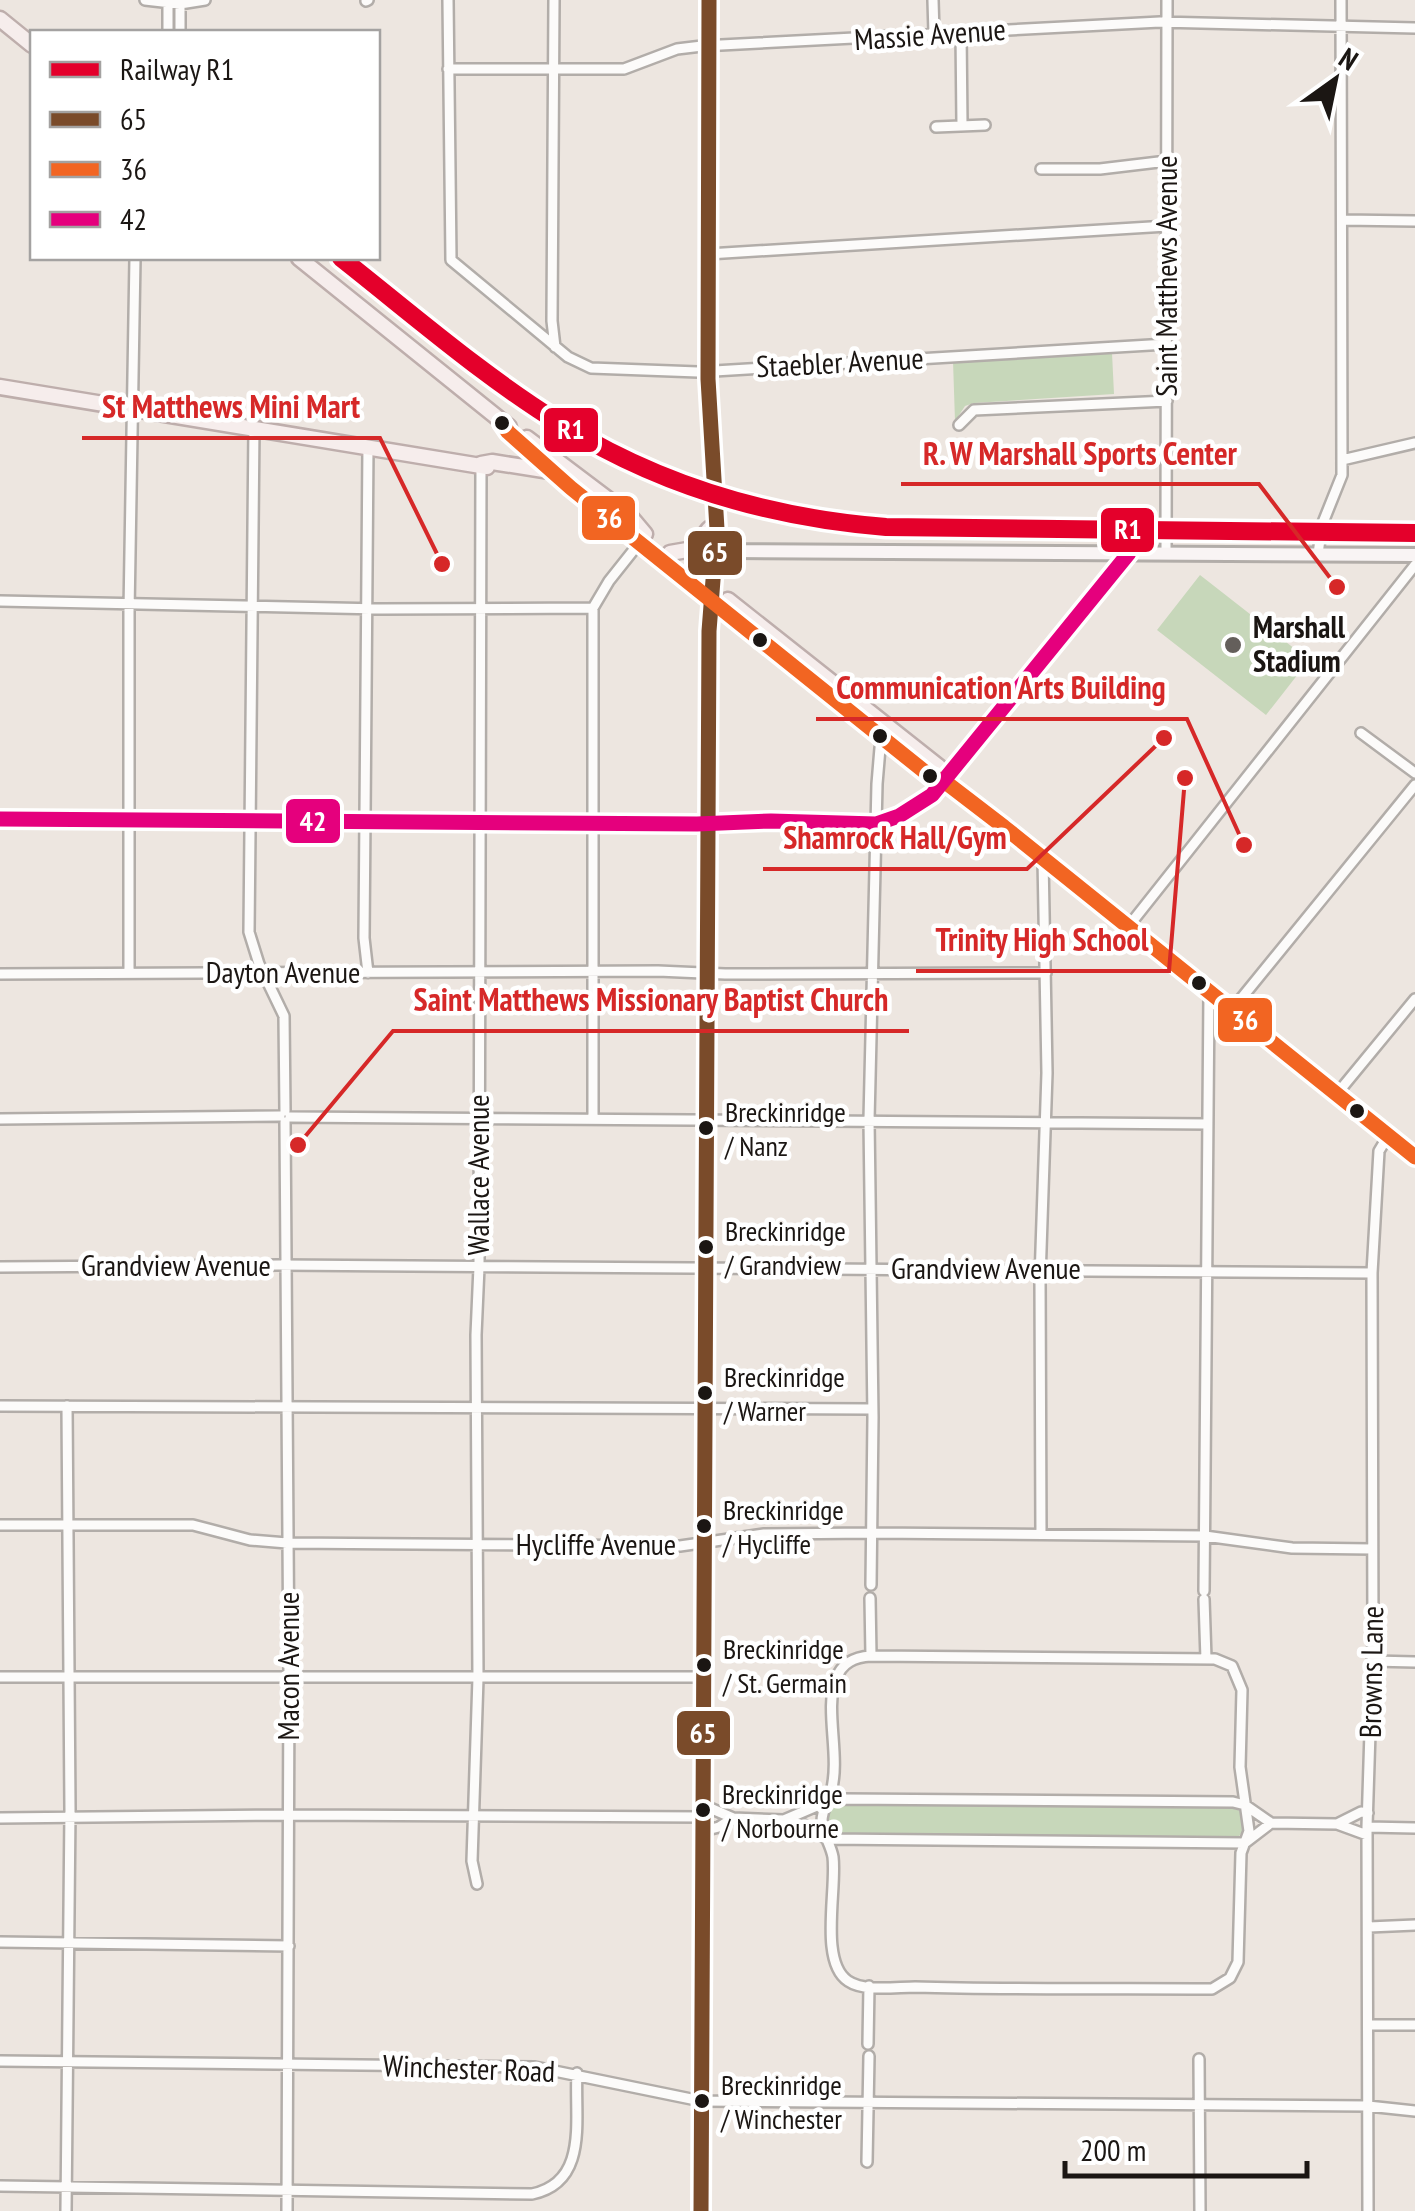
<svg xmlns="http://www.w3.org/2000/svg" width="1415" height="2211" viewBox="0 0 1415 2211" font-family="'PT Sans Narrow',sans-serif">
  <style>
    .green { fill: #c7d7ba }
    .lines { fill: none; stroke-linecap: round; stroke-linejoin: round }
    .street-casing { stroke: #b2ada9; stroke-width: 14 }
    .secondary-casing { stroke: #b2ada9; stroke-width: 18 }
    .primary-casing { stroke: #beaeac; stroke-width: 19 }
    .street { stroke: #fcfbfa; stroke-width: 9 }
    .secondary { stroke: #f9f4f4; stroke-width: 12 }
    .primary { stroke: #f6edec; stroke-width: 14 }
    .bus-1-casing { stroke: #fff; stroke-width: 22 }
    .bus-2-casing { stroke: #fff; stroke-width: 22 }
    .bus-3-casing { stroke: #fff; stroke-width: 22 }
    .bus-1 { stroke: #7a4b2a; stroke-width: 15 }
    .bus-2 { stroke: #f26522; stroke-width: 15 }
    .bus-3 { stroke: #e5007d; stroke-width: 15 }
    .rail-1-casing { stroke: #fff; stroke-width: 25 }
    .rail-1 { stroke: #e4002b; stroke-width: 18 }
    .bus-dot { fill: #1b1613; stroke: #fff; stroke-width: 4 }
    .poi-dot { fill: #645f5b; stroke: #fff; stroke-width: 4 }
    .labels { text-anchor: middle; stroke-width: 9; stroke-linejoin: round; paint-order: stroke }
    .bus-label { font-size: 28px; fill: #1b1613; stroke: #fff; text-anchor: start }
    .street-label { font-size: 30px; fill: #1b1613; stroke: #fff }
    .poi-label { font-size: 30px; font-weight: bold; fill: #1b1613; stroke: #fff; text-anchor: start }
    .leader { fill: none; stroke: #d62828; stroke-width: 4 }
    .callout-dot { fill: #d62828; stroke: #fff; stroke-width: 4 }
    .callout-label { font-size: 32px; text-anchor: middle; font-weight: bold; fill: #d62828; stroke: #fff; stroke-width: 9; stroke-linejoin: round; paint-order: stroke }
    .line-badge { stroke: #fff; stroke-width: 4 }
    .badge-label { font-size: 28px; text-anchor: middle; font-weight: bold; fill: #fff }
  </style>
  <rect width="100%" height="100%" fill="#ede6e0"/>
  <path class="green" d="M1112,353l2,41 -140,9 -9,3 -10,15 -2,-60z
    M1200,575l109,85 -43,55 -109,-85z
    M841,1803l383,3 17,5 4,18 -6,7 -19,3 -383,-3 -12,-12 2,-15z"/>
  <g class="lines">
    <g class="street-casing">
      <path id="street" d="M145,0l35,4 25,-4
        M448,0l3,260 117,97 23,11 107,4 469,-28
        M554,0l-2,321 3,26
        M933,0l1,34
        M366,1l2,-1
        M168,32v-28
        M180,32v-28
        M961,32l1,93
        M448,69h176l53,-20 25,-3 458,-24 255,6
        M936,127l49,-2
        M1041,169h59l67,-8
        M1342,220l73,1
        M708,254l459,-28
        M959,425l15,-15 193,-9
        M254,427l-5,505 10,32 25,52 1,95
        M1342,460l73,-17
        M1166,553l1,-553
        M1318,554l4,-29 20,-50 -1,-475
        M0,601l381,8 212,-1 16,-27 31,-39
        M1361,733l54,40
        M0,819l709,4
        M1128,927l287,-362
        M129,973v-362l6,-353
        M368,973l-4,-35 4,-492
        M0,974l658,-3 67,3 321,-1
        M1231,1011l184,-226
        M1336,1095l79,-96
        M290,1117l918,7
        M0,1119l280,-3
        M593,1119v-511
        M285,1122l4,554 -2,535
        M0,1267l279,-2 1093,8
        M0,1406l872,3
        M0,1525h193l57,15 37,3 393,3 84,-12 109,-1 332,3 87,12 80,1
        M1041,1534l-1,-255 7,-206 -4,-214
        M871,1585l2,-168 -4,-297 8,-336 3,-36 6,-8
        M1204,1591l5,-598
        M870,1598l1,58
        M1204,1599l2,60
        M871,1656l344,3 17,7 10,24 -2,77 9,64 -8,22 -3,109 -8,16 -18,11c-99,-1 -198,1 -297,-2 -19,0 -51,5 -67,-6 -29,-19 -11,-92 -15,-124 -2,-12 -11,-24 -11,-36 0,-11 6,-19 9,-29 10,-36 -7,-82 5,-113 6,-17 19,-22 35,-23z
        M1373,1661l42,1
        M0,1677h704
        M703,1805l30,13 51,2 20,5 23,14 418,4 26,-20
        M0,1818l289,-3 414,2
        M784,1820l42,-18 17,-3 390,3 12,3 26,18 66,1 30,11
        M1337,1824l24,-12 7,1
        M1367,1827l48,1
        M703,1831l16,-4 14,-9
        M477,1884l-5,-23 6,-183 -2,-343 3,-68 2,-803
        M1369,1927l46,-2
        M0,1942l289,4
        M1369,2025h46
        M868,2044l1,-58
        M1199,2059l1,152
        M0,2061l535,6 166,34 667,5 47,5
        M867,2162l2,-106
        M0,2186l532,8c58,-12 42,-77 45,-121
        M66,2211l4,-401 -3,-404
        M1368,2211l-1,-384 6,-190 -1,-364 7,-122 9,-15"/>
    </g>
    <g class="secondary-casing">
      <path id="secondary" d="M715,549l19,2 681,4
        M709,823l62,-2 105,3 23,-8 33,-21 197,-242
        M701,2211l8,-1580 8,-102 -9,-150 1,-379"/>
    </g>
    <g class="primary-casing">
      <path id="primary" d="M0,19l32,26
        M299,258l210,169
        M0,387l487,80
        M502,423l6,9 63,56 359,288 14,5 60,46 411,330
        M527,438l102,77 16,19
        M481,464l11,-2 58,9
        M670,553l23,-4 16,-20
        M728,600l211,167 5,14"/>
    </g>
    <use href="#street" class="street"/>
    <use href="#secondary" class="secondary"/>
    <use href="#primary" class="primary"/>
    <g class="bus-1-casing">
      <path id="bus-1" d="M701,2211l8,-1580 8,-102 -9,-150 1,-379"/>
    </g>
    <g class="bus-2-casing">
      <path id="bus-2" d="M502,423l6,9 63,56 359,288 14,5 60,46 411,330"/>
    </g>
    <g class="bus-3-casing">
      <path id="bus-3" d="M0,819l697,5 74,-3 105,3 23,-8 33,-21 197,-242"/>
    </g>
    <use href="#bus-1" class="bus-1"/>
    <use href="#bus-2" class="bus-2"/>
    <use href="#bus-3" class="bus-3"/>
    <g class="rail-1-casing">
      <path id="rail-1" d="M341,258c71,56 142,118 220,166 98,61 210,94 325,103l529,6"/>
    </g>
    <use href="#rail-1" class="rail-1"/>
  </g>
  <g class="bus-dot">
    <circle cx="502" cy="423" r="9"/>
    <circle cx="760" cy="640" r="9"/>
    <circle cx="880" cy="736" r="9"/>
    <circle cx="930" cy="776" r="9"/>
    <circle cx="1199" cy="983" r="9"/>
    <circle cx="1357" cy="1111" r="9"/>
    <circle cx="706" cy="1128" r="9"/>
    <circle cx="706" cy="1247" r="9"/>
    <circle cx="705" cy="1393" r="9"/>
    <circle cx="704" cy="1526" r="9"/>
    <circle cx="704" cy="1665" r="9"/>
    <circle cx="703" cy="1810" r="9"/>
    <circle cx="702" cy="2101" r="9"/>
  </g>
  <circle class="poi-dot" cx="1233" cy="645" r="10"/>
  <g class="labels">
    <g class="bus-label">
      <text x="725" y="1122">Breckinridge<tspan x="725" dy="34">/ Nanz</tspan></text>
      <text x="725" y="1241">Breckinridge<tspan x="725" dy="34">/ Grandview</tspan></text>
      <text x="724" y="1387">Breckinridge<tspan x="724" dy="34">/ Warner</tspan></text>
      <text x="723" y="1520">Breckinridge<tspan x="723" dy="34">/ Hycliffe</tspan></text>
      <text x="723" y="1659">Breckinridge<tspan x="723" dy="34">/ St. Germain</tspan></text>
      <text x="722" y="1804">Breckinridge<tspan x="722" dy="34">/ Norbourne</tspan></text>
      <text x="721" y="2095">Breckinridge<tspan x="721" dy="34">/ Winchester</tspan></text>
    </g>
    <g class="street-label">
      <text transform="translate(930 35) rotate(-4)" y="10">Massie Avenue</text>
      <text transform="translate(1167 276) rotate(-90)" y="10">Saint Matthews Avenue</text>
      <text transform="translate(840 363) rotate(-3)" y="10">Staebler Avenue</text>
      <text x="283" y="983">Dayton Avenue</text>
      <text transform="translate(479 1175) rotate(-90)" y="10">Wallace Avenue</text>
      <text x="176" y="1276">Grandview Avenue</text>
      <text x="986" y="1279">Grandview Avenue</text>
      <text x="596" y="1555">Hycliffe Avenue</text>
      <text transform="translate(289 1666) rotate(-90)" y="10">Macon Avenue</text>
      <text transform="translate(1372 1672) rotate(-89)" y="10">Browns Lane</text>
      <text transform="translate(469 2069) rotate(2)" y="10">Winchester Road</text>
    </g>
    <g class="poi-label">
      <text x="1253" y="638">Marshall<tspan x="1253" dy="34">Stadium</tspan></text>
    </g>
  </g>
  <path class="leader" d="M442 564L380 438H82M1337 587L1259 484H901M1244 845L1187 719H816M1164 738L1027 869H763M1185 778L1169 971H916M298 1145L393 1031H909"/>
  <g class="callout-dot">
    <circle cx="442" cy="564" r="10"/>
    <circle cx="1337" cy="587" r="10"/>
    <circle cx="1244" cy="845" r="10"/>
    <circle cx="1164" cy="738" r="10"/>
    <circle cx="1185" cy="778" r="10"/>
    <circle cx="298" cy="1145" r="10"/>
  </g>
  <g class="callout-label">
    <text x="231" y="418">St Matthews Mini Mart</text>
    <text x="1080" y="465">R. W Marshall Sports Center</text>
    <text x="1001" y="699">Communication Arts Building</text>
    <text x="895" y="849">Shamrock Hall/Gym</text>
    <text x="1042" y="951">Trinity High School</text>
    <text x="651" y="1011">Saint Matthews Missionary Baptist Church</text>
  </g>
  <g class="line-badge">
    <rect x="542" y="406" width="58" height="48" rx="10" fill="#e4002b"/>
    <rect x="580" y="494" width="57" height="48" rx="10" fill="#f26522"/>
    <rect x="1099" y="506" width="57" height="48" rx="10" fill="#e4002b"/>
    <rect x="686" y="529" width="58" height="48" rx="10" fill="#7a4b2a"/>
    <rect x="284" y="797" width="58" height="48" rx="10" fill="#e5007d"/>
    <rect x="1216" y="996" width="58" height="48" rx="10" fill="#f26522"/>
    <rect x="675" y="1709" width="57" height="48" rx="10" fill="#7a4b2a"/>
  </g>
  <g class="badge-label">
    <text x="571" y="439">R1</text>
    <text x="609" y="528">36</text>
    <text x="1128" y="539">R1</text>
    <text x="715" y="562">65</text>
    <text x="313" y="831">42</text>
    <text x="1245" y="1030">36</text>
    <text x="703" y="1743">65</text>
  </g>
  <rect x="30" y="30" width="350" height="230" fill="#ffffff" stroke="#a4a2a1" stroke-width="2.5"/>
  <rect x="50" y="62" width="50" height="15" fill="#e4002b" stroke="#a4a2a1" stroke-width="2.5"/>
  <text x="120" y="80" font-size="30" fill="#1b1613">Railway R1</text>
  <rect x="50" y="112" width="50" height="15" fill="#7a4b2a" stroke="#a4a2a1" stroke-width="2.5"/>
  <text x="120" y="130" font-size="30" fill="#1b1613">65</text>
  <rect x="50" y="162" width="50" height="15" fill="#f26522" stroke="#a4a2a1" stroke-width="2.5"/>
  <text x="120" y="180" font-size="30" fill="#1b1613">36</text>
  <rect x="50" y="212" width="50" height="15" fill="#e5007d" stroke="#a4a2a1" stroke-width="2.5"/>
  <text x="120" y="230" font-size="30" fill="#1b1613">42</text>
  <g transform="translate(1335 80) rotate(33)" stroke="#ffffff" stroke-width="8" paint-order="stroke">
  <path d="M0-8L18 38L0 25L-18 38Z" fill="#1b1613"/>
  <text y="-15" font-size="28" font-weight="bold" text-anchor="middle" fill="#1b1613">N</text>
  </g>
  <path d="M1065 2161v15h242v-15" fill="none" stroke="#1b1613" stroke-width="5"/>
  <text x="1080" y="2161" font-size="30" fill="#1b1613" stroke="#ffffff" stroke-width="8" paint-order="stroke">200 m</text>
</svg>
